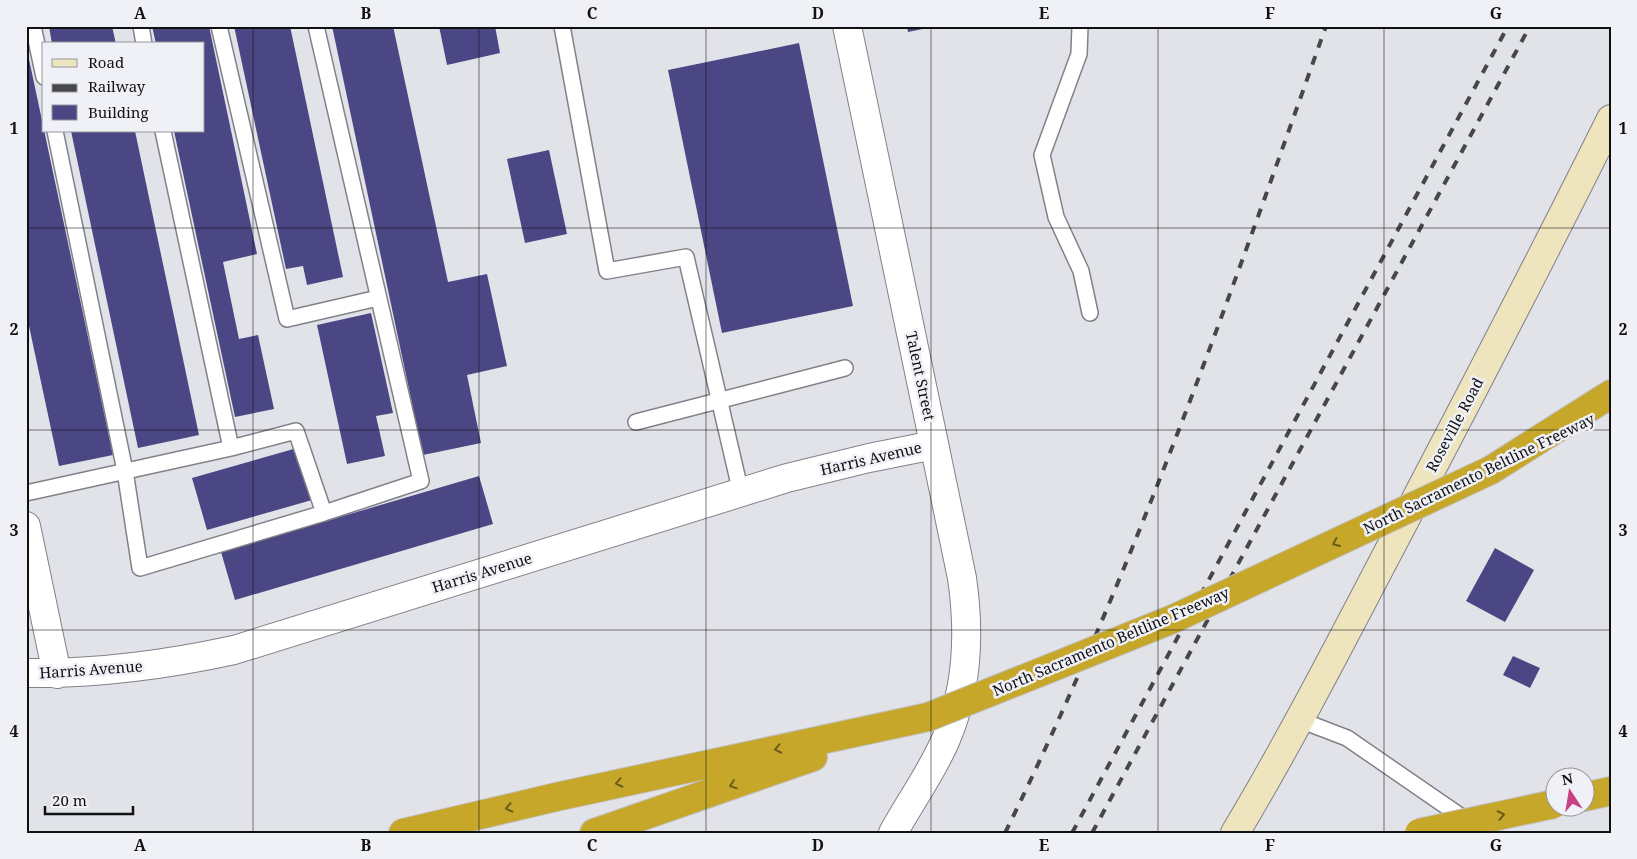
<svg xmlns="http://www.w3.org/2000/svg" width="1637" height="859" viewBox="0 0 1637 859" font-family="'Noto Serif',serif">
  <style>
    .building { fill: #4b4785 }
    .lines { fill: none; stroke-linecap: round; stroke-linejoin: round }
    .lane-casing { stroke: #818288; stroke-width: 18 }
    .street-casing { stroke: #818288; stroke-width: 30 }
    .secondary-casing { stroke: #818288; stroke-width: 30 }
    .highway-casing { stroke: #c1c1c2; stroke-width: 30 }
    .lane { stroke: #fff; stroke-width: 15 }
    .street { stroke: #fff; stroke-width: 28 }
    .secondary { stroke: #eee5bf; stroke-width: 28 }
    .highway { stroke: #c6a72a; stroke-width: 28 }
    .rail { stroke: #46474a; stroke-width: 4; stroke-dasharray: 9 9; stroke-linecap: butt }
    .highway-bridge-casing { stroke: #c1c1c2; stroke-width: 30; stroke-linecap: butt }
    .highway-bridge { stroke: #c6a72a; stroke-width: 28 }
    .oneway { stroke: #6b5c1e }
    .grid { fill: none; stroke: #101113; stroke-width: 1; stroke-opacity: 0.55 }
    .labels { text-anchor: middle; stroke-width: 5; stroke-linejoin: round; paint-order: stroke }
    .street-label { font-size: 15px; fill: #101113; stroke: #f0f0f7 }
    .neatline { fill: none; stroke: #101113; stroke-width: 2 }
    .grid-label { font-size: 16px; text-anchor: middle; font-weight: bold; fill: #101113 }
  </style>
  <rect width="100%" height="100%" fill="#e2e3e9"/>
  <path class="building" d="M49,26h63l4,18h-64z
    M152,26h57l48,228 -34,8 16,77 19,-4 16,74 -39,8 -61,-286h30v-87h-48z
    M234,26h56l53,251 -36,8 -4,-19 -17,3z
    M332,26h61l55,256 39,-8 20,92 -40,9 14,68 -58,12z
    M439,26h56l5,27 -53,12z
    M907,26h25v1l-24,5z
    M799,43l54,263 -131,27 -54,-263z
    M26,45l87,410 -54,11 -33,-154z
    M71,131h64l64,304 -61,13z
    M549,150l18,84 -42,9 -18,-84z
    M371,313l22,100 -17,3 9,40 -38,8 -30,-139z
    M297,448l15,52 -105,30 -15,-52z
    M479,476l14,48 -258,76 -14,-48z
    M1495,548l39,22 -29,52 -39,-21z
    M1513,656l27,12 -10,20 -27,-13z"/>
  <g class="lines">
    <g class="lane-casing">
      <path id="lane" d="M33,26l11,51
        M141,26l3,18
        M219,26l68,293 91,-21
        M562,26l45,245 79,-14 55,236
        M1080,26l-1,28 -37,101 14,62 25,54 9,42
        M55,131l70,340 15,97 184,-55 97,-32 -105,-455
        M163,131l68,317
        M636,422l209,-54
        M26,493l205,-45 65,-17 28,82
        M1300,720l47,18 122,84"/>
    </g>
    <g class="street-casing">
      <path id="street" d="M847,26l115,552c8,55 6,110 -16,161 -14,33 -36,63 -53,94
        M26,526l31,148
        M26,673c71,1 139,-8 208,-23l553,-172 82,-20 65,-13"/>
    </g>
    <g class="secondary-casing">
      <path id="secondary" d="M1235,833c58,-97 109,-197 161,-296 73,-139 145,-277 215,-418"/>
    </g>
    <g class="highway-casing">
      <path id="highway" d="M1491,470l120,-76
        M1584,797l27,-6
        M403,833l153,-36 372,-80
        M594,833l219,-76"/>
    </g>
    <use href="#lane" class="lane"/>
    <use href="#street" class="street"/>
    <use href="#secondary" class="secondary"/>
    <use href="#highway" class="highway"/>
    <path class="rail" d="M1005,833c128,-260 224,-534 321,-807
      M1072,833l436,-807
      M1092,833l438,-807"/>
    <g class="highway-bridge-casing">
      <path id="highway-bridge" d="M928,717l245,-98 318,-149
        M1419,833l135,-29"/>
    </g>
    <use href="#highway-bridge" class="highway-bridge"/>
  </g>
  <defs><path id="oneway-chevron" d="M-2-3.5L2.5 0L-2 3.5" fill="none" stroke-width="1.6" stroke-linecap="round" stroke-linejoin="round" transform="scale(1.25)"/></defs>
  <g class="oneway">
    <use href="#oneway-chevron" transform="translate(1336 543) rotate(155)"/>
    <use href="#oneway-chevron" transform="translate(778 749) rotate(168)"/>
    <use href="#oneway-chevron" transform="translate(619 783) rotate(168)"/>
    <use href="#oneway-chevron" transform="translate(733 785) rotate(161)"/>
    <use href="#oneway-chevron" transform="translate(509 808) rotate(167)"/>
    <use href="#oneway-chevron" transform="translate(1501 815) rotate(-12)"/>
  </g>
  <path class="grid" d="M253,26v807M479,26v807M706,26v807M931,26v807M1158,26v807M1384,26v807M26,228h1585M26,430h1585M26,630h1585"/>
  <g class="labels">
    <g class="street-label">
      <text transform="translate(920 376) rotate(78)" y="5">Talent Street</text>
      <text transform="translate(1455 425) rotate(-62)" y="5">Roseville Road</text>
      <text transform="translate(871 459) rotate(-13)" y="5">Harris Avenue</text>
      <text transform="translate(1479 474) rotate(-26)" y="5">North Sacramento Beltline Freeway</text>
      <text transform="translate(482 573) rotate(-17)" y="5">Harris Avenue</text>
      <text transform="translate(1111 642) rotate(-23)" y="5">North Sacramento Beltline Freeway</text>
      <text transform="translate(91 670) rotate(-4)" y="5">Harris Avenue</text>
    </g>
  </g>
  <rect width="1637" height="859" fill="none" stroke="#f0f0f7" stroke-width="55"/>
  <rect x="42" y="42" width="162" height="90" fill="#f0f0f7" stroke="#96979c"/>
  <rect x="52" y="59" width="25" height="8" fill="#eee5bf" stroke="#96979c"/>
  <text x="88" y="68" font-size="15" fill="#101113">Road</text>
  <rect x="52" y="84" width="25" height="8" fill="#46474a" stroke="#96979c"/>
  <text x="88" y="92" font-size="15" fill="#101113">Railway</text>
  <rect x="52" y="105" width="25" height="15" fill="#4b4785" stroke="#96979c"/>
  <text x="88" y="118" font-size="15" fill="#101113">Building</text>
  <g transform="translate(1570 792) rotate(348)"><circle r="24" fill="#f0f0f7" stroke="#96979c"/>
  <path d="M0-4L9 19L0 12L-9 19Z" fill="#c74284"/>
  <text y="-8" font-size="14" font-weight="bold" text-anchor="middle" fill="#101113">N</text>
  </g>
  <path d="M45 806v8h88v-8" fill="none" stroke="#101113" stroke-width="2.5"/>
  <text x="52" y="806" font-size="15" fill="#101113" stroke="#f0f0f7" stroke-width="4" paint-order="stroke">20 m</text>
  <rect x="28" y="28" width="1582" height="804" class="neatline"/>
  <g class="grid-label">
    <text x="140" y="19">A</text>
    <text x="366" y="19">B</text>
    <text x="592" y="19">C</text>
    <text x="818" y="19">D</text>
    <text x="1044" y="19">E</text>
    <text x="1270" y="19">F</text>
    <text x="1496" y="19">G</text>
    <text x="14" y="134">1</text>
    <text x="1623" y="134">1</text>
    <text x="14" y="335">2</text>
    <text x="1623" y="335">2</text>
    <text x="14" y="536">3</text>
    <text x="1623" y="536">3</text>
    <text x="14" y="737">4</text>
    <text x="1623" y="737">4</text>
    <text x="140" y="851">A</text>
    <text x="366" y="851">B</text>
    <text x="592" y="851">C</text>
    <text x="818" y="851">D</text>
    <text x="1044" y="851">E</text>
    <text x="1270" y="851">F</text>
    <text x="1496" y="851">G</text>
  </g>
</svg>
